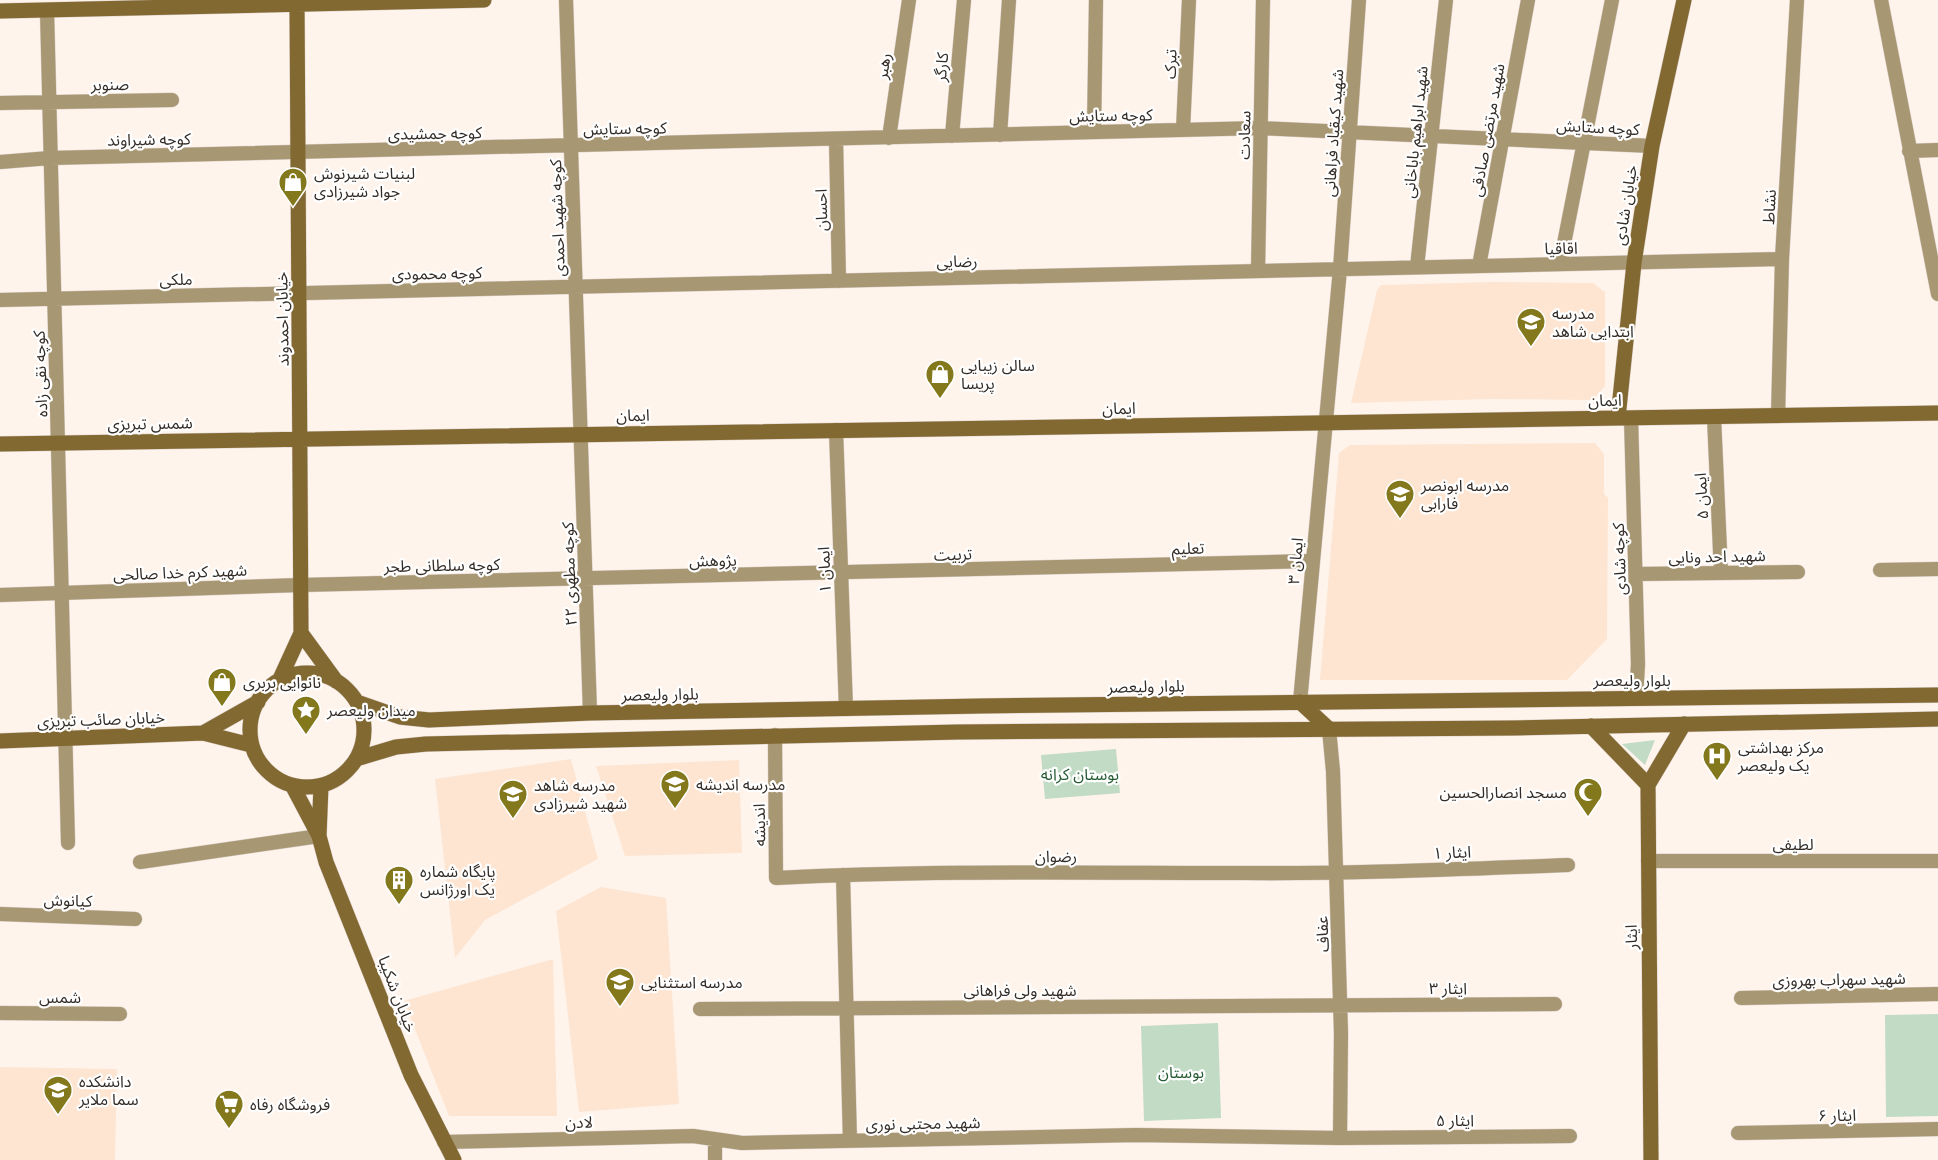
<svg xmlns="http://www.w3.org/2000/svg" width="1938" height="1160" viewBox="0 0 1938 1160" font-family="Figtree,'Noto Sans Arabic',sans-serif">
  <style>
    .built { fill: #fde5d2 }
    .green { fill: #c1dbc4 }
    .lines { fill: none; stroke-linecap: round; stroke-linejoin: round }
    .street-casing { stroke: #dad0c9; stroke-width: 15 }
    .secondary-casing { stroke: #dad0c9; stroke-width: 16 }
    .street { stroke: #a89773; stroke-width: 14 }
    .secondary { stroke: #826831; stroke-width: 15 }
    .labels { text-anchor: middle; stroke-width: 4.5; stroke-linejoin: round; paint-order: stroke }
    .street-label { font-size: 16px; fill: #332c27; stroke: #fff }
    .poi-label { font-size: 16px; fill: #332c27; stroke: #fff; text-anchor: start }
    .park-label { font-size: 16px; fill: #255b32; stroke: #fff }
  </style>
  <rect width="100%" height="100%" fill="#fff4ec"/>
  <path class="built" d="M1492,282l101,1 12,9v94l-12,14 -103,-1 -139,4 26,-113 4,-5z
    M1595,443l9,11v40l4,4 -1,141 -40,41h-247l19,-227 11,-8z
    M571,759l27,100 -113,61 -30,38 -20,-179z
    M739,760l3,93 -117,3 -29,-90z
    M601,887l65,11 13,206 -100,8 -23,-201z
    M553,959l4,157h-108l-45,-115z
    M0,1067l117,2 -2,91h-115z"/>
  <path class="green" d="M1655,740l-10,25 -23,-21z
    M1116,749l4,44 -75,6 -4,-44z
    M1938,1014v102l-52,1 -1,-102z
    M1218,1023l3,95 -77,3 -3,-95z"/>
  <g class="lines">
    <g class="street-casing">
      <path id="street" d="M566,0l24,713
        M1881,0l57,294
        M47,10l21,833
        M0,103l172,-3
        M1183,130l6,-130
        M1094,132l2,-132
        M1000,135l9,-135
        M952,136l12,-136
        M889,138l20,-138
        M836,139l3,142
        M1909,151l29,-1
        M0,162l50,-4 1210,-30 392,18
        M1560,264l52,-264
        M1479,266l49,-266
        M1417,267l29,-267
        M1258,271l5,-271
        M0,300l1782,-41
        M1778,416l4,-157 15,-259
        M1714,417l7,156
        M1631,418l7,246 -2,34
        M836,430l10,279
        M1880,570l58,-1
        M1636,574l162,-2
        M0,595l300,-10 1011,-24
        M1300,702l40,-433 19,-269
        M1329,729l4,42 8,262 -1,105
        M775,735l1,143c156,-8 311,-5 467,-5 108,1 217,-4 325,-8
        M1648,861h290
        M140,862l179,-26
        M843,875l7,266
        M0,914l135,5
        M1741,998l197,-4
        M700,1009l855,-5
        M0,1013l120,1
        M1738,1133l200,-4
        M715,1139v21
        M444,1142l249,-6 49,7 394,-8 204,3 230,-2"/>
    </g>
    <g class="secondary-casing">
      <path id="secondary" d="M0,11l484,-11
        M1618,418l16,-155 18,-117 32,-146
        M0,444l1938,-31
        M301,633l35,48
        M250 730a57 57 0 1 1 114 0a57 57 0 1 1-114 0Z
        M279,681l22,-48 -4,-629 4,-4
        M357,702l43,15 29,3 161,-7 391,-7 957,-11
        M1300,702l29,27
        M1591,726l57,59
        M203,733l55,-31
        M0,741l203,-8 48,12
        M356,759l40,-12 30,-3 532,-12 555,-4 425,-9
        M292,785l27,51 7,26 85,213 43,85
        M319,836l2,-50
        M1651,1160l-3,-375 36,-61"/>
    </g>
    <use href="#street" class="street"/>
    <use href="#secondary" class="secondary"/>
  </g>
  <defs>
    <g id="shop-pin" transform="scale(1.5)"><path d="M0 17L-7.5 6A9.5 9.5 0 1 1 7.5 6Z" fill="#84781d" stroke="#fff"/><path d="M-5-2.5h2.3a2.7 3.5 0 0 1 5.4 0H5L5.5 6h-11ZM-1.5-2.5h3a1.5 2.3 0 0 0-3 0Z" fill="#fff"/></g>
    <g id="school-pin" transform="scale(1.5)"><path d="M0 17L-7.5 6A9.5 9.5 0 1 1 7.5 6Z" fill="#84781d" stroke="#fff"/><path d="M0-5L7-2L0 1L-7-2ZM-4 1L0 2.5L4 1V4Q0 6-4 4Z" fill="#fff"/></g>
    <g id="sight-pin" transform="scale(1.5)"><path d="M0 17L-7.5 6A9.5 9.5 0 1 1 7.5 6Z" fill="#84781d" stroke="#fff"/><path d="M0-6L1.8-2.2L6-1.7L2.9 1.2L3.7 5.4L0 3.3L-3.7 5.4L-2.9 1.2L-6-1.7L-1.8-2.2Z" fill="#fff"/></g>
    <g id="hospital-pin" transform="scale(1.5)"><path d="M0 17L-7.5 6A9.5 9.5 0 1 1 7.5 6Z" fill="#84781d" stroke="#fff"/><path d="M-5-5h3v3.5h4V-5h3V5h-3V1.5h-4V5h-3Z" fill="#fff"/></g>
    <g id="mosque-pin" transform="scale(1.5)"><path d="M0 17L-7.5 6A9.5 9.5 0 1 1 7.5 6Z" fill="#84781d" stroke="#fff"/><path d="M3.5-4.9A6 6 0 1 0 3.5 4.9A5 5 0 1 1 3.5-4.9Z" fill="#fff"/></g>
    <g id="building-pin" transform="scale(1.5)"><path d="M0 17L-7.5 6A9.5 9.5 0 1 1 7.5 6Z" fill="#84781d" stroke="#fff"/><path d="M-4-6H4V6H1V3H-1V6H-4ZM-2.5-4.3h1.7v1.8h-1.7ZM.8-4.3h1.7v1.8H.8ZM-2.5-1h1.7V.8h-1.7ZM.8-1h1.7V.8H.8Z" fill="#fff"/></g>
    <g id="university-pin" transform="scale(1.5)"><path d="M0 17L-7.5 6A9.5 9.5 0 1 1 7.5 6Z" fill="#84781d" stroke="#fff"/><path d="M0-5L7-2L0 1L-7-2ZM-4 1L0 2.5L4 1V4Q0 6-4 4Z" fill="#fff"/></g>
    <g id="supermarket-pin" transform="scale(1.5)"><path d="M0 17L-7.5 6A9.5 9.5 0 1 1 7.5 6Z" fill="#84781d" stroke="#fff"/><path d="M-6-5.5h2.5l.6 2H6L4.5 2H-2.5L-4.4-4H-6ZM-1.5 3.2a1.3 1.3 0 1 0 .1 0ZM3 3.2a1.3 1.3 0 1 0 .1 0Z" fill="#fff"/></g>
  </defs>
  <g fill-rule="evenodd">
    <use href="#shop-pin" x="293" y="182"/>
    <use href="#school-pin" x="1531" y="322"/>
    <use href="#shop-pin" x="940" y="374"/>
    <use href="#school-pin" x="1400" y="494"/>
    <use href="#shop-pin" x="222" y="682"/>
    <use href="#sight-pin" x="306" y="710"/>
    <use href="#hospital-pin" x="1717" y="756"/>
    <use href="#school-pin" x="675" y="784"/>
    <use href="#mosque-pin" x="1588" y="792"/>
    <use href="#school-pin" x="513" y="794"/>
    <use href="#building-pin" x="399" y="880"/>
    <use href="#school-pin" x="620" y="982"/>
    <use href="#university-pin" x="58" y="1090"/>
    <use href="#supermarket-pin" x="229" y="1104"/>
  </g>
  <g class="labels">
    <g class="street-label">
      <text transform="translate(1170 64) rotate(-88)" y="6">تبرک</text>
      <text transform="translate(883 66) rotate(-82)" y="6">رهبر</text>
      <text transform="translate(941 67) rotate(-85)" y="6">کارگر</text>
      <text transform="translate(110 84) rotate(-1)" y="6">صنوبر</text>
      <text transform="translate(1111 115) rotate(-1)" y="6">کوچه ستایش</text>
      <text transform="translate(1598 127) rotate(3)" y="6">کوچه ستایش</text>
      <text transform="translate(625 128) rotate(-1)" y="6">کوچه ستایش</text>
      <text transform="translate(1487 130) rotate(-80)" y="6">شهید مرتضی صادقی</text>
      <text transform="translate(1415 132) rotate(-84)" y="6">شهید ابراهیم باباخانی</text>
      <text transform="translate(435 133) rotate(-1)" y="6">کوچه جمشیدی</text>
      <text transform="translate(1333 133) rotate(-86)" y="6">شهید کیقباد فراهانی</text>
      <text transform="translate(1244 135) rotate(-89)" y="6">سعادت</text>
      <text transform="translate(149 139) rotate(-1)" y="6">کوچه شیراوند</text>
      <text transform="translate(1625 205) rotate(-81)" y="6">خیابان شادی</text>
      <text transform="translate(1769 207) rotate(-87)" y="6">نشاط</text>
      <text transform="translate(821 210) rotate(-91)" y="6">احسان</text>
      <text transform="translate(557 218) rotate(-92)" y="6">کوچه شهید احمدی</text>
      <text transform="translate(1561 248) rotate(-1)" y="6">اقاقیا</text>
      <text transform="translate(957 261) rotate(-1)" y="6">رضایی</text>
      <text transform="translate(437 273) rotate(-1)" y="6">کوچه محمودی</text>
      <text transform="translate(176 279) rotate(-1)" y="6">ملکی</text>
      <text transform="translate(282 319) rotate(-91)" y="6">خیابان احمدوند</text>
      <text transform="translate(40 374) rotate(-92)" y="6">کوچه نقی زاده</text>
      <text transform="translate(1605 400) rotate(-1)" y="6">ایمان</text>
      <text transform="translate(1119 408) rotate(-1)" y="6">ایمان</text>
      <text transform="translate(633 415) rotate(-1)" y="6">ایمان</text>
      <text transform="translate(150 423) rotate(-1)" y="6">شمس تبریزی</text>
      <text transform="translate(1701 496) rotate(-93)" y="6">ایمان ۵</text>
      <text transform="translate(1188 548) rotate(-2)" y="6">تعلیم</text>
      <text transform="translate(953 554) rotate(-2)" y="6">تربیت</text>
      <text transform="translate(1717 556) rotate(-1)" y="6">شهید احد ونایی</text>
      <text transform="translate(1619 559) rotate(-92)" y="6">کوچه شادی</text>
      <text transform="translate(713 560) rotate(-1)" y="6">پژوهش</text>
      <text transform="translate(1295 561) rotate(-85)" y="6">ایمان ۳</text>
      <text transform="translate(442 565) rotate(-1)" y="6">کوچه سلطانی طجر</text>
      <text transform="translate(824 570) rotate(-92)" y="6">ایمان ۱</text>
      <text transform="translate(180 572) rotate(-2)" y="6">شهید کرم خدا صالحی</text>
      <text transform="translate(569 574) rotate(-92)" y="6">کوچه مطهری ۲۲</text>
      <text x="1632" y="686">بلوار ولیعصر</text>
      <text transform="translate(1146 686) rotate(-1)" y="6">بلوار ولیعصر</text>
      <text transform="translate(660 694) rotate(-1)" y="6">بلوار ولیعصر</text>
      <text transform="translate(101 719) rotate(-2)" y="6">خیابان صائب تبریزی</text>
      <text transform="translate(759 825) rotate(-91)" y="6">اندیشه</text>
      <text x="1793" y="850">لطیفی</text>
      <text transform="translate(1452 852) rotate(-2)" y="6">ایثار ۱</text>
      <text transform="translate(1056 856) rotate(-1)" y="6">رضوان</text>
      <text transform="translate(68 900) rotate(2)" y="6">کیانوش</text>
      <text transform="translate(1322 934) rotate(-92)" y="6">عفاف</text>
      <text transform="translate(1631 937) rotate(-91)" y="6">ایثار</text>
      <text transform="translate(1839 979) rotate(-1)" y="6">شهید سهراب بهروزی</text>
      <text x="1448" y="994">ایثار ۳</text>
      <text x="1020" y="996">شهید ولی فراهانی</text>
      <text transform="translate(398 994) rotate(69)" y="6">خیابان شکیبا</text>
      <text x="60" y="1003">شمس</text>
      <text transform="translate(1837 1115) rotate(-1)" y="6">ایثار ۶</text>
      <text x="1455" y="1126">ایثار ۵</text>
      <text transform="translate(579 1122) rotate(-1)" y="6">لادن</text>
      <text transform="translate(923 1123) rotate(-1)" y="6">شهید مجتبی نوری</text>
    </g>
    <g class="poi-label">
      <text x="314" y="179">لبنیات شیرنوش<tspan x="314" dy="18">جواد شیرزادی</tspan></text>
      <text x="1552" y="319">مدرسه<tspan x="1552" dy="18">ابتدایی شاهد</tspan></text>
      <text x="961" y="371">سالن زیبایی<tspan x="961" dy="18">پریسا</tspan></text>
      <text x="1421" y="491">مدرسه ابونصر<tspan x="1421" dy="18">فارابی</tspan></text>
      <text x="243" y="688">نانوایی بربری</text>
      <text x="327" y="716">میدان ولیعصر</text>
      <text x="1738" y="753">مرکز بهداشتی<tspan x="1738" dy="18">یک ولیعصر</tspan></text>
      <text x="696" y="790">مدرسه اندیشه</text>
      <text x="534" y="791">مدرسه شاهد<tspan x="534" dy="18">شهید شیرزادی</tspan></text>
      <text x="1567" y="798" text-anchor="end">مسجد انصارالحسین</text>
      <text x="420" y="877">پایگاه شماره<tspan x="420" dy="18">یک اورژانس</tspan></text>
      <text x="641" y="988">مدرسه استثنایی</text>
      <text x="79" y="1087">دانشکده<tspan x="79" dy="18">سما ملایر</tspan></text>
      <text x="250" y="1110">فروشگاه رفاه</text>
    </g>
    <g class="park-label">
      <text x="1080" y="780">بوستان کرانه</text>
      <text x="1181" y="1078">بوستان</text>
    </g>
  </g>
</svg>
